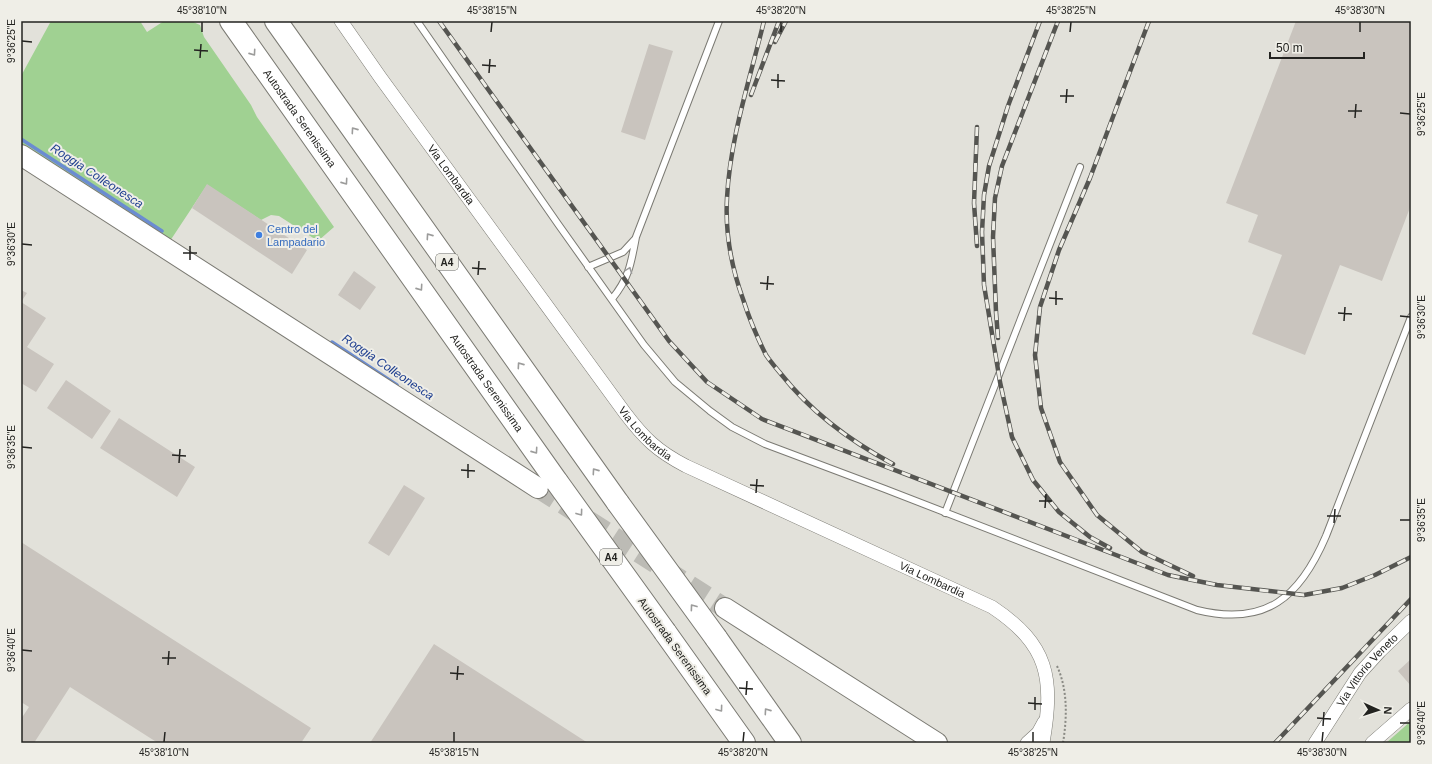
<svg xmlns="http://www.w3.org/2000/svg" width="1432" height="764" viewBox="0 0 1432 764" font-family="Helvetica,sans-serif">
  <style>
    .green { fill: #a0d192 }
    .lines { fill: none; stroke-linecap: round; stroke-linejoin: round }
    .stream { stroke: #6b8cd1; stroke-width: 3.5 }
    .building { fill: #c9c4be }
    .primary-tunnel { stroke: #bcbbb5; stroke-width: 20; stroke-dasharray: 20 10; stroke-linecap: butt }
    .lane-casing { stroke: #7b7a73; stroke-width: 8 }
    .street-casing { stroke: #7b7a73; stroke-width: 14 }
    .primary-casing { stroke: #7b7a73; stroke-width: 22 }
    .highway-casing { stroke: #7b7a73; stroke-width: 24 }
    .path { stroke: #8a8a84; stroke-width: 2; stroke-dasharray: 2 2; stroke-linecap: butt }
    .lane { stroke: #fff; stroke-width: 6 }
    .street { stroke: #fff; stroke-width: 13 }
    .primary { stroke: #fff; stroke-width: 20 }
    .highway { stroke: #fff; stroke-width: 22 }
    .rail-casing { stroke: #555551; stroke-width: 4.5 }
    .rail { stroke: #efeee7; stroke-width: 3; stroke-dasharray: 9; stroke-linecap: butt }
    .highway-bridge-casing { stroke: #7b7a73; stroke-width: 24; stroke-linecap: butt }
    .highway-bridge { stroke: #fff; stroke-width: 22 }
    .oneway { stroke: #9c9c9b }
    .ticks { fill: none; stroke: #232320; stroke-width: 1.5 }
    .shop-dot { fill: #3f7fe0; stroke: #efeee7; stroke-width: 1.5 }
    .labels { text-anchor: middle; stroke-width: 4; stroke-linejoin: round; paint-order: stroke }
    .shield { fill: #efeee7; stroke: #60605c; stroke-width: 1 }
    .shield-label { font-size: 10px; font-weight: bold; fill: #232320 }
    .street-label { font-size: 11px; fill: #232320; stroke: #efeee7 }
    .shop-label { font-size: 11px; fill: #366cbe; stroke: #efeee7; text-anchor: start }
    .water-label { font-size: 12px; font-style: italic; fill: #1e3e90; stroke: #efeee7 }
    .neatline { fill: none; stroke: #232320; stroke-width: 1.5 }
    .ticks-label { font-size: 10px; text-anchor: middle; fill: #232320 }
  </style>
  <rect width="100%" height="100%" fill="#e2e1da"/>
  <path class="green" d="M51,21h89l7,11 17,-11h27l9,4 4,12 47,68 6,12 77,110 -16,14 -39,-25 -8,-1 -10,5 -54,-35 -37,56 -149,-97v-68z
    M1411,721v22h-25z"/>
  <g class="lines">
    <path class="stream" d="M21,139l141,92
      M332,342l65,43"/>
  </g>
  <path class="building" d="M1296,21h115v184l-29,76 -42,-16 -35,90 -53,-21 30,-79 -34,-13 10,-27 -32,-12z
    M649,44l24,7 -28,89 -24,-8z
    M207,184l100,66 -15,24 -100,-66z
    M354,271l22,16 -16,23 -22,-15z
    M21,290l6,3 -6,9z
    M21,302l25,16 -19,29 27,17 -18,28 -15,-9z
    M66,380l45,31 -19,28 -45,-31z
    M119,418l76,49 -18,30 -77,-49z
    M404,485l21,13 -36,58 -21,-13z
    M21,542l290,186 -10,15h-143l-88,-56 -36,56h-13v-24l8,-12 -8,-5z
    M434,644l154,99h-218z
    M1411,659v27l-13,-15z"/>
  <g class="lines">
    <path class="primary-tunnel" d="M538,488l187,120"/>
    <g class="lane-casing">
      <path id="lane" d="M417,21l141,203 86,121 31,37 35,29 22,16 33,17 120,45 312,121c69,17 103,-13 129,-74l85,-219
        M588,267l35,-15 12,-13
        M612,299c17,-21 19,-35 24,-62l83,-216
        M945,513l135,-346"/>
    </g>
    <g class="street-casing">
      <g id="street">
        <path id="s1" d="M341,21l39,56 245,336c19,25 32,38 61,53l306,141c57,38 62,71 51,136"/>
        <path d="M1027,743l11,-10 6,-11"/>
        <path id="s2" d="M1315,743l45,-70 20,-22 31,-30"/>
        <path d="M1372,743l39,-34"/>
      </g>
    </g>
    <g class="primary-casing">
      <path id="primary" d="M21,155l517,333
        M725,608l212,135"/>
    </g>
    <g class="highway-casing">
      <g id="highway">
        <path id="s3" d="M231,21l326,461"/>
        <path d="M276,21l342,482"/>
        <path d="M665,632l79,111"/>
        <path d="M716,638l74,105"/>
      </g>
    </g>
    <path class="path" d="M1057,666c11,24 10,52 6,77"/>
    <use href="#lane" class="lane"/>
    <use href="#street" class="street"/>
    <use href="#primary" class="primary"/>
    <use href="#highway" class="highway"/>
    <g class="rail-casing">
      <path id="rail" d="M439,21l230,320 38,41 55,37 406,156 49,10 87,10 38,-7 33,-13 36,-18
        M764,21c-14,58 -34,117 -37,177 -2,35 4,68 16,101 6,19 14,38 23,56 4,6 10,13 15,19 30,38 69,67 112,90
        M1040,21l-32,85 -19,60 -5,29 -2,37 2,53 16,97 12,55 21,43 26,32 31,25 20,11
        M1149,21l-59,157 -31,72 -19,57 -5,48 6,53 19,54 37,53 45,37 51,24
        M775,42l11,-21
        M751,95l28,-74
        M977,127l-3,76 3,43
        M998,338l-2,-26 -3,-75 2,-39 7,-32 56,-145
        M1275,743l136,-144"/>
    </g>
    <use href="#rail" class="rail"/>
    <g class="highway-bridge-casing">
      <path id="highway-bridge" d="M557,482l108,150
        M618,503l98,135"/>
    </g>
    <use href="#highway-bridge" class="highway-bridge"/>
  </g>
  <defs><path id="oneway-chevron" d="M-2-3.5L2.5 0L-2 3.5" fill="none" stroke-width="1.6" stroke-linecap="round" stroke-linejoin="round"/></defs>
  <g class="oneway">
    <use href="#oneway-chevron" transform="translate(253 53) rotate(55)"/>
    <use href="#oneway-chevron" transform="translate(354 130) rotate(-125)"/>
    <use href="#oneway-chevron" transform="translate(345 182) rotate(55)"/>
    <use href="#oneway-chevron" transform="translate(429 236) rotate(-125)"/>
    <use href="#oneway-chevron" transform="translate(629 270) rotate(-69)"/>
    <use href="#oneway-chevron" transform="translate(420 288) rotate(55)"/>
    <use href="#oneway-chevron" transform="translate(520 365) rotate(-125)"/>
    <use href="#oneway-chevron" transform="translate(535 451) rotate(55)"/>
    <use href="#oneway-chevron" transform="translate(595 471) rotate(-125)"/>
    <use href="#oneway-chevron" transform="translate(580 513) rotate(54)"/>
    <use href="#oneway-chevron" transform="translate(693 607) rotate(-126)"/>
    <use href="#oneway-chevron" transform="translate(720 709) rotate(54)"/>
    <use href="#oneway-chevron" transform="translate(767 711) rotate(-125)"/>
  </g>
  <path class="ticks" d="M202,32v-10M491,32l1,-10M781,32v-10M1070,32l1,-10M1360,32v-10M22,41l10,1M194,50l14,1M200,58l1,-14M482,65l14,1M489,73l1,-14M771,80l14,1M778,88v-14M1060,96h14M1066,103l1,-14M1348,111h14M1400,113l10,1M1355,118l1,-14M22,244l10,1M183,253h14M190,260v-14M472,268l14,1M478,275l1,-14M760,283l14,1M767,290l1,-14M1049,298l14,1M1056,305v-14M1338,313l14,1M1400,316l10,1M1344,321l1,-14M22,447l10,1M172,455l14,1M179,463l1,-14M461,470l14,1M468,478v-14M750,485l14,1M756,493l1,-14M1039,501h13M1045,508l1,-14M1327,516h14M1400,520h10M1334,523l1,-14M22,650l10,1M162,658h14M168,665l1,-14M450,673l14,1M457,680l1,-14M739,688l14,1M746,695l1,-14M1028,703l14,1M1035,710v-13M1317,718l14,1M1400,723h10M1323,726l1,-14M164,742l1,-10M454,742v-10M743,742l1,-10M1033,742v-10M1322,742l1,-10"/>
  <circle class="shop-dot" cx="259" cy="235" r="4"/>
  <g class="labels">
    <g class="shield">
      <rect x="436" y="254" width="22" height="16" rx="3"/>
      <rect x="600" y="549" width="22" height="16" rx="3"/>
    </g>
    <g class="shield-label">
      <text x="447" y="266">A4</text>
      <text x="611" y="561">A4</text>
    </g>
    <g class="street-label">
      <text dy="4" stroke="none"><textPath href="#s3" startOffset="119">Autostrada Serenissima</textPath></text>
      <text dy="4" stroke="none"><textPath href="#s1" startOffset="189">Via Lombardia</textPath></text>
      <text dy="4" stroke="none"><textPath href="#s3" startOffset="443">Autostrada Serenissima</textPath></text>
      <text dy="4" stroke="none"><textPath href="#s1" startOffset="513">Via Lombardia</textPath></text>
      <text dy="4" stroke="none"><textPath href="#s1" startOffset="837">Via Lombardia</textPath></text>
      <text transform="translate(675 646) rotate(54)" y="4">Autostrada Serenissima</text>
      <text dy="4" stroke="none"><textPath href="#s2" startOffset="90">Via Vittorio Veneto</textPath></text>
    </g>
    <g class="shop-label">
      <text x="267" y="233">Centro del<tspan x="267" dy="13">Lampadario</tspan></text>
    </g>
    <g class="water-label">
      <text transform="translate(97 176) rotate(33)" y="4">Roggia Colleonesca</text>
      <text transform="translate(388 367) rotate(34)" y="4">Roggia Colleonesca</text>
    </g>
  </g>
  <rect width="1432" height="764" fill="none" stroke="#efeee7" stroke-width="44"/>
  <g transform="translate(1378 710) rotate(93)" stroke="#efeee7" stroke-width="3" paint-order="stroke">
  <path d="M0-3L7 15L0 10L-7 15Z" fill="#232320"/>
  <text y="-6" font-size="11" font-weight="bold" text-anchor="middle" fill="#232320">N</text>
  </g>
  <path d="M1270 52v6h94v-6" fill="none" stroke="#232320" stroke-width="2"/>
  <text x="1276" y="52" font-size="12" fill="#232320" stroke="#efeee7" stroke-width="3" paint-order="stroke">50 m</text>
  <rect x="22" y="22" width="1388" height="720" class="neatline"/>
  <g class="ticks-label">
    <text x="202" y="14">45°38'10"N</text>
    <text x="492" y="14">45°38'15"N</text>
    <text x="781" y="14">45°38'20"N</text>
    <text x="1071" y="14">45°38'25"N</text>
    <text x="1360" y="14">45°38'30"N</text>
    <text transform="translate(11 41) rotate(-90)" y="4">9°36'25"E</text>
    <text transform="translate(1421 114) rotate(-90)" y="4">9°36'25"E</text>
    <text transform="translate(11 244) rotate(-90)" y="4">9°36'30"E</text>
    <text transform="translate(1421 317) rotate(-90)" y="4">9°36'30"E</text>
    <text transform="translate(11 447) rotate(-90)" y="4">9°36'35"E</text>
    <text transform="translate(1421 520) rotate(-90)" y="4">9°36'35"E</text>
    <text transform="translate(11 650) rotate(-90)" y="4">9°36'40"E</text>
    <text transform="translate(1421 723) rotate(-90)" y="4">9°36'40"E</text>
    <text x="164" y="756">45°38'10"N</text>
    <text x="454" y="756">45°38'15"N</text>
    <text x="743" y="756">45°38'20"N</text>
    <text x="1033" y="756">45°38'25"N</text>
    <text x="1322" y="756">45°38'30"N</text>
  </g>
</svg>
